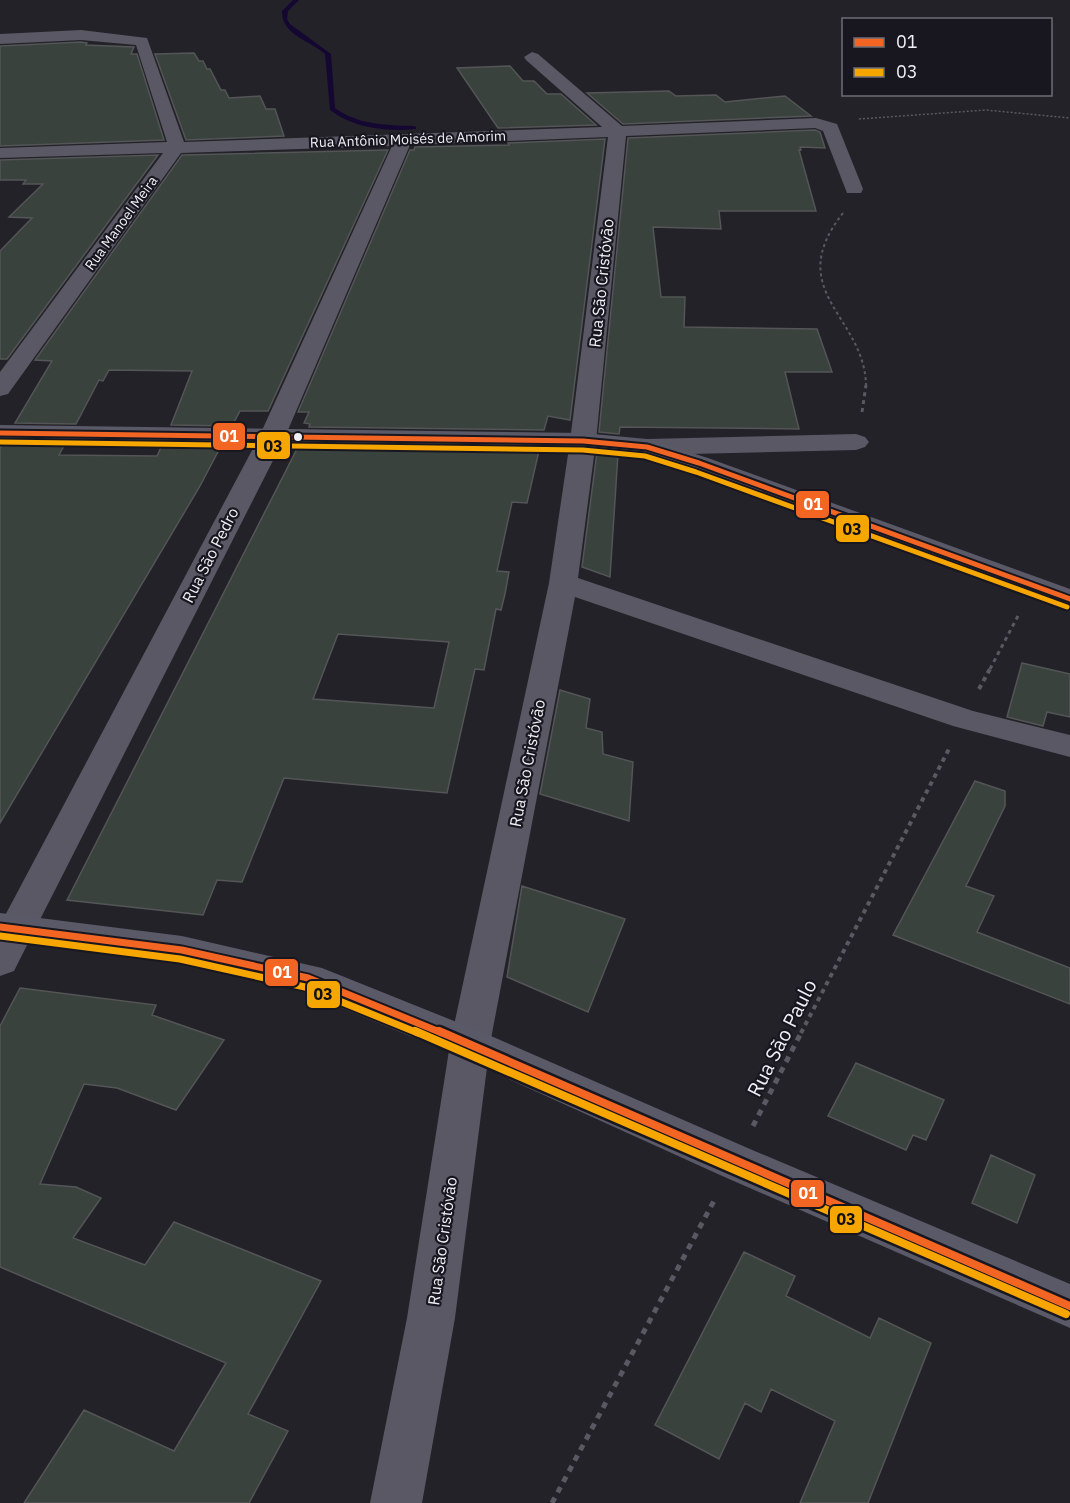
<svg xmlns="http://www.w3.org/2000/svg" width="1070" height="1503" viewBox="0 0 1070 1503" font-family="'IBM Plex Sans',sans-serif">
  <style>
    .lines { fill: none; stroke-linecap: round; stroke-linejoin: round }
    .stream { fill: #140832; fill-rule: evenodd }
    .building { fill: #3a423e; stroke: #535556; stroke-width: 1.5; fill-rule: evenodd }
    .path-far4 { stroke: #5a5963; stroke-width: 1.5; stroke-dasharray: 2 2; stroke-linecap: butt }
    .path-far3 { stroke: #5a5963; stroke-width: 2; stroke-dasharray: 3 3; stroke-linecap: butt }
    .path-far2 { stroke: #5a5963; stroke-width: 3; stroke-dasharray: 4 4; stroke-linecap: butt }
    .path-far1 { stroke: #5a5963; stroke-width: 4; stroke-dasharray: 4.5 4.5; stroke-linecap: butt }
    .path { stroke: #5a5963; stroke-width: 5; stroke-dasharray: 6 6; stroke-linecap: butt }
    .minor { fill: #5a5864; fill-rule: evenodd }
    .major { fill: #5a5967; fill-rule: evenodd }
    .bus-1-far2-casing { stroke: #181720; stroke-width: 9 }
    .bus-1-far1-casing { stroke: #181720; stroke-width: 11 }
    .bus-1-casing { stroke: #181720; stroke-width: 13 }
    .bus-2-far2-casing { stroke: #181720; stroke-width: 9 }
    .bus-2-far1-casing { stroke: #181720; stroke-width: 11 }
    .bus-2-casing { stroke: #181720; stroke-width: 13 }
    .bus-1-far2 { stroke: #f26522; stroke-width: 5 }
    .bus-1-far1 { stroke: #f26522; stroke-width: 7 }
    .bus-1 { stroke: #f26522; stroke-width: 8 }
    .bus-2-far2 { stroke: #f7a600; stroke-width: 5 }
    .bus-2-far1 { stroke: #f7a600; stroke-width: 7 }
    .bus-2 { stroke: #f7a600; stroke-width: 8 }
    .bus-dot { fill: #f0eff6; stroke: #181720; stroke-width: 2 }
    .labels { text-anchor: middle; stroke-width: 4.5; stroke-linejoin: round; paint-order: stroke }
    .far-street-label { font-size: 14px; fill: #f0eff6; stroke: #181720 }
    .street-label { font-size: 16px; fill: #f0eff6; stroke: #181720 }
    .near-street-label { font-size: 20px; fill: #f0eff6; stroke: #181720 }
    .line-badge { stroke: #181720; stroke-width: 2 }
    .badge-label { font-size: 16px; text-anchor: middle; font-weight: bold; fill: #fff }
    .pale-badge-label { font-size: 16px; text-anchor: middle; font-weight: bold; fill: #111 }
  </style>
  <rect width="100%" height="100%" fill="#232228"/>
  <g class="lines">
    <path class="stream" d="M293,0h6l-11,11 -1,8 3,5 41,30 4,54c23,17 51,17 79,18l2,1v2c-29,3 -63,-1 -86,-19l-5,-56c-14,-13 -44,-19 -43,-43z"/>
  </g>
  <path class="building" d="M81,42l6,1 -1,2 48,2 -3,7h6l27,86 -164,6v-100z
    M194,53l5,8h4l4,8h3l11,21h4l4,8 31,-2 6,13h9l9,27 -98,4 -31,-86z
    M510,66l13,15h11l13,13h14l35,31 -98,3 -41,-60z
    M669,91l7,5 40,-1 9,7 60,-6 26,20 -188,8 -36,-31z
    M815,130l5,2 5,16 -25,-1 1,3h-2l17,61h-97l2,18 -68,-2 8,70h24l-1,30 133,2 15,43h-47l14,57 -179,-2 -1,7 -20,-2 29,-294z
    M605,139l-35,281 -22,-4 -4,14 -235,-3 1,-3 -6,-1 5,-11h-11l112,-262h4l1,-3 94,-2 -1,-2z
    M388,150l-120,261h-28l-8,15 -61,-1 21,-54 -83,-1 -6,11 -4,-1 -23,44 -61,-1 37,-62 -17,-1 147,-205z
    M158,155l-151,204h-7v-108l32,-33 -23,-1 34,-33h-20l3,-4h-26v-20z
    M3,443l62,1 -6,11 98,1 5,-11 59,1 -21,40 -200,337v-374z
    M298,447l241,4 -12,52 -15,-1 -15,69 12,1 -4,22 -4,16 -5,-1 -12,61 -9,-1 -28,124 -163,-15 -42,104 -25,-2 -14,35 -136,-15zM338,634l111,8 -15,66 -121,-9z
    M597,452l21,2 -8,123 -28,-10z
    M1022,663l48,11v43l-23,-5 -4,14 -36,-9z
    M560,690l30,9 -4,29 16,4 1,22 30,8 -4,59 -89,-27z
    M975,781l30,10v15l-39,80 28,10 -17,36 93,36v36l-177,-69z
    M522,886l103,33 -37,93 -81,-35z
    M20,988l136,17 -4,10 72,25 -48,70 -59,-22 -33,-4 -44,100 36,3 25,11 -28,40 72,27 29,-43 147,59 -73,133 40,17 -39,72h-225l60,-93 90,41 52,-88 -226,-96v-241z
    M856,1063l88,37 -18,40 -13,-5 -7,15 -78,-34z
    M991,1155l44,20 -18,48 -45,-20z
    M744,1252l51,24 -9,20 84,42 9,-20 52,25 -63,160h-68l35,-82 -64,-32 -10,23 -16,-9 -26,56 -64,-34z"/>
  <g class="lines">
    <path class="path-far4" d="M859,119l127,-9 84,8"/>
    <path class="path-far3" d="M843,213c-62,79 23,103 23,174"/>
    <path class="path-far2" d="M862,412l4,-27
      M990,669l29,-55"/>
    <path class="path-far1" d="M979,689l12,-22
      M801,1033l149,-286"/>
    <path class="path" d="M753,1126l49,-95
      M552,1503l164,-306"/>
    <path class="minor" d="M81,30l66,8 37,104 418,-15 -76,-67 -2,-3 8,-5 6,2 84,72 194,-8 21,6 26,65 -2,4h-14l-24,-62 -8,-3 -189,8 -30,305 -18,137 395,133 97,24v22l-117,-31 -378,-129 -85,447 -35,274 -33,185h-52l37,-185 43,-274 99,-461 21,-142 38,-304 -198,8 -125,292 -266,524 -5,10 -14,5v-51l259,-488 133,-291 -211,7 -173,241 -8,2v-24l163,-219 -163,5v-10l167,-6 -31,-97 -55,-5 -81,4v-10z
      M856,434l9,3 4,5 -4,5 -9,3 -209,5 -9,-3 -4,-5 4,-5 9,-3z"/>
    <path class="major" d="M0,425l583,8 64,6 61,19 362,131v19l-380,-140 -46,-14 -61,-5 -583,-8z
      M0,913l182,23 140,32 162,65 266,116 320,135v44l-350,-153 -264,-120 -155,-64 -119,-27 -182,-23z"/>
    <g class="bus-1-far2-casing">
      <path id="bus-1-far2" d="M0,433l583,8 64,6 52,16 371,136"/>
    </g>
    <g class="bus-1-far1-casing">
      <path id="bus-1-far1" d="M0,927l182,23 126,28 134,55"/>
    </g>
    <g class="bus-1-casing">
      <path id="bus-1" d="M439,1031l631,275"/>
    </g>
    <g class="bus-2-far2-casing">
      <path id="bus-2-far2" d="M0,442l583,8 62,6 51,16 371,135"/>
    </g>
    <g class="bus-2-far1-casing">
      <path id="bus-2-far1" d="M0,936l180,23 125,28 113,46"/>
    </g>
    <g class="bus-2-casing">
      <path id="bus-2" d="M415,1031l651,283"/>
    </g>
    <use href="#bus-1-far2" class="bus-1-far2"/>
    <use href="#bus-1-far1" class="bus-1-far1"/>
    <use href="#bus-1" class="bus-1"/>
    <use href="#bus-2-far2" class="bus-2-far2"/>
    <use href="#bus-2-far1" class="bus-2-far1"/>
    <use href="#bus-2" class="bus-2"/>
  </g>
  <circle class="bus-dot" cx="298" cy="437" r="5"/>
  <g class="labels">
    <g class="far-street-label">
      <text transform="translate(408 139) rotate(-2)" y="5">Rua Antônio Moisés de Amorim</text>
      <text transform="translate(121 223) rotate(-54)" y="5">Rua Manoel Meira</text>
    </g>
    <g class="street-label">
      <text transform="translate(601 283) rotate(-84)" y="6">Rua São Cristóvão</text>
      <text transform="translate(210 555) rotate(-63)" y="6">Rua São Pedro</text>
      <text transform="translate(527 763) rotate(-79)" y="6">Rua São Cristóvão</text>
      <text transform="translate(442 1241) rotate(-82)" y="6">Rua São Cristóvão</text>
    </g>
    <g class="near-street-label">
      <text transform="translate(782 1038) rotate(-63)" y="7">Rua São Paulo</text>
    </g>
  </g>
  <g class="line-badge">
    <rect x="212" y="422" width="34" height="29" rx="6" fill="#f26522"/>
    <rect x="256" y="431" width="35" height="29" rx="6" fill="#f7a600"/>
    <rect x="795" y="490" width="35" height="29" rx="6" fill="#f26522"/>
    <rect x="835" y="514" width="35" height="29" rx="6" fill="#f7a600"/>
    <rect x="264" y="958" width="35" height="29" rx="6" fill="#f26522"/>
    <rect x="306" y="980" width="35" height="29" rx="6" fill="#f7a600"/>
    <rect x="790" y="1179" width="35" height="29" rx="6" fill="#f26522"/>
    <rect x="829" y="1205" width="34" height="29" rx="6" fill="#f7a600"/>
  </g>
  <g class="badge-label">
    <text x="229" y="442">01</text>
    <text x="813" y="510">01</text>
    <text x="282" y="978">01</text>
    <text x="808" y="1199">01</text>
  </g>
  <g class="pale-badge-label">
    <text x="273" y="452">03</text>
    <text x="852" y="535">03</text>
    <text x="323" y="1000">03</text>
    <text x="846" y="1225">03</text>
  </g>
  <rect x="842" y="18" width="210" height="78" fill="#181720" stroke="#6e6d76" stroke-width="1.5"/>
  <rect x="854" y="38" width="30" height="9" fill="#f26522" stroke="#6e6d76" stroke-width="1.5"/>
  <text x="896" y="48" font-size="18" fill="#f0eff6">01</text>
  <rect x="854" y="68" width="30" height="9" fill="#f7a600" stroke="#6e6d76" stroke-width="1.5"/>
  <text x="896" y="78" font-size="18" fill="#f0eff6">03</text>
</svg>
